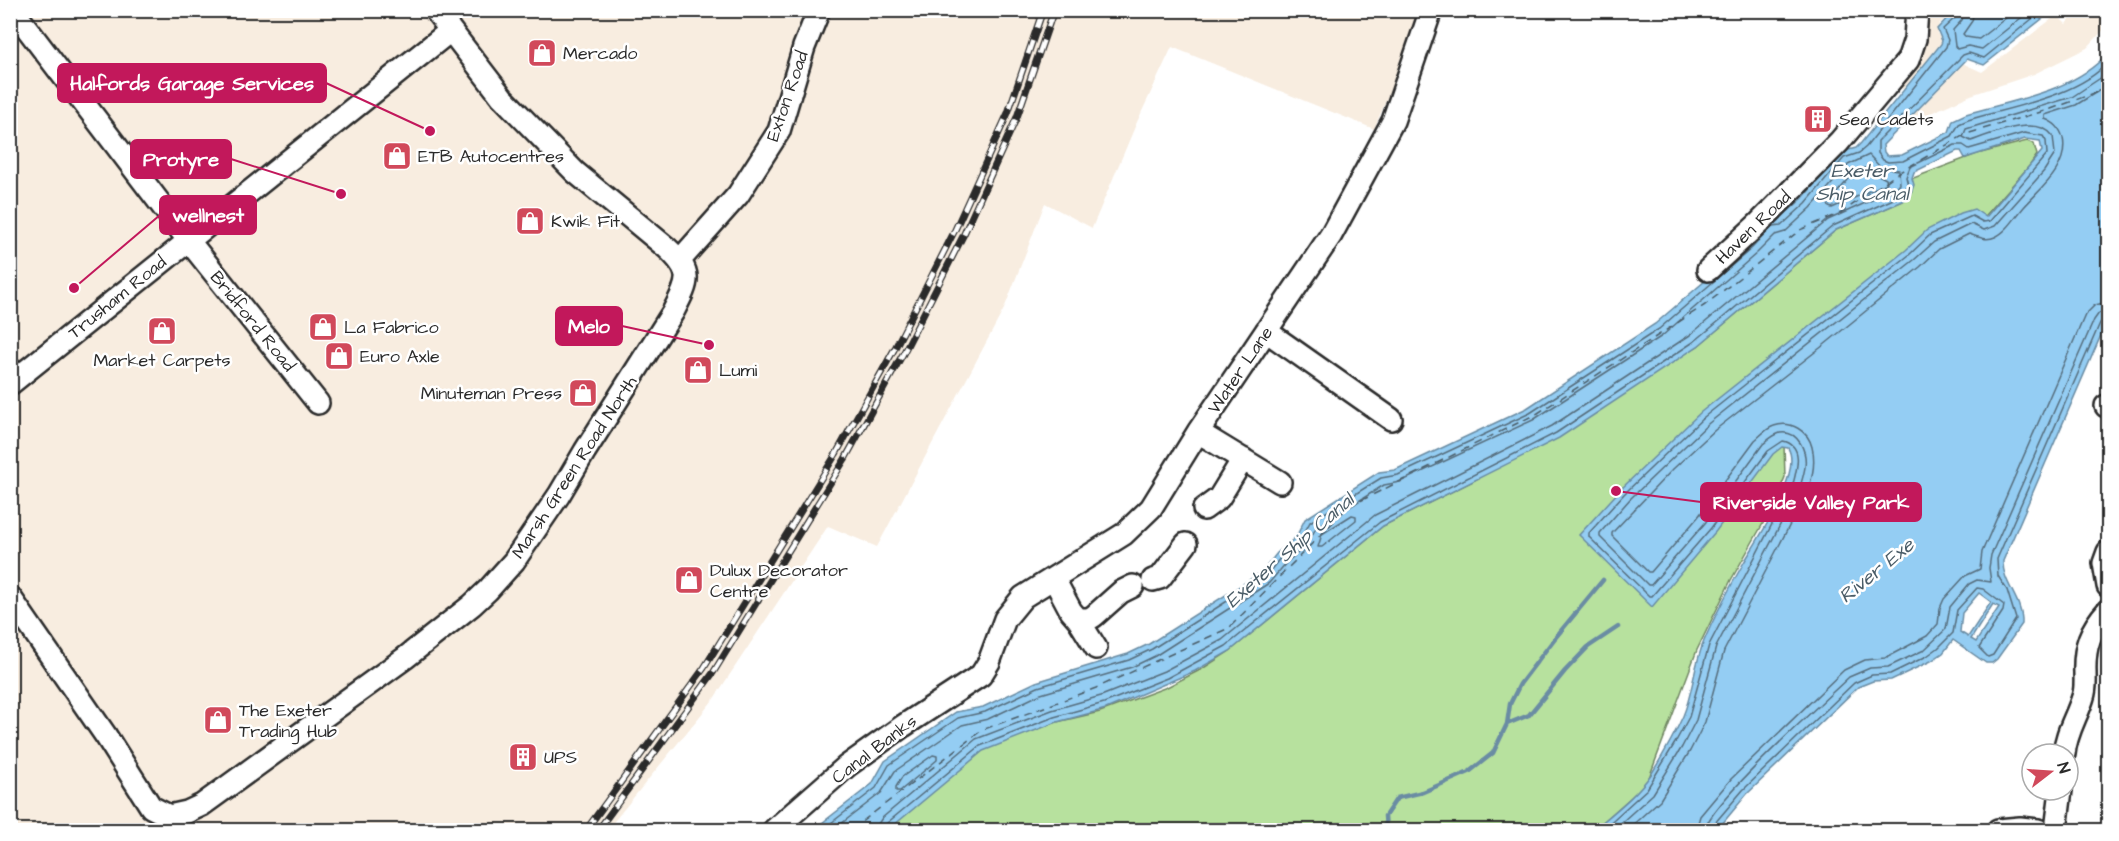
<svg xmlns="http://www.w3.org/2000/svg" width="2119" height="841" viewBox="0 0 2119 841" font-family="'Architects Daughter',sans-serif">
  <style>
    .built { fill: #f8ede0 }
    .green { fill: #b7e19e; stroke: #718664; stroke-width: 1.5 }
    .water { fill: #94cdf3; stroke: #6a8ca3; stroke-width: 1.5; fill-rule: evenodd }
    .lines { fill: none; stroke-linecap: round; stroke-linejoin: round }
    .shore { stroke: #556c7b; stroke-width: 1.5 }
    .stream { stroke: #6a8ca3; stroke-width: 4.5 }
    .ferry { stroke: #4a5c67; stroke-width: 1.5; stroke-dasharray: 8 6; stroke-linecap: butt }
    .minor-casing { stroke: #2b2b2b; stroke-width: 26 }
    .minor { stroke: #fff; stroke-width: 21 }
    .rail-casing { stroke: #2b2b2b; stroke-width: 7 }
    .rail { stroke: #fff; stroke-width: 4.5; stroke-dasharray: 14; stroke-linecap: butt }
    .labels { text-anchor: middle; stroke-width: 5; stroke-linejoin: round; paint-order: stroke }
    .poi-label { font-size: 18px; fill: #2b2b2b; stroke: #fff; text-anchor: start }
    .street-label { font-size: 18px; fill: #2b2b2b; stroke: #fff }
    .water-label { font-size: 20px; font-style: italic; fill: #4a5c67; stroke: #fff }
    .leader { fill: none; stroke: #c2185b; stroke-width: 2 }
    .callout-dot { fill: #c2185b; stroke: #fff; stroke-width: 2 }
    .callout { fill: #c2185b; stroke: #c2185b; stroke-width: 2 }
    .callout-label { font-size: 20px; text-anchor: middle; font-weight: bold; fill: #fff }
  </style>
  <rect width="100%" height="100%" fill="#fff"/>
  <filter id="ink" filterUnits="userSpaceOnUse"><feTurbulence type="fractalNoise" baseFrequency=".0167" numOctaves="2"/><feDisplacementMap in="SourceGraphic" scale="12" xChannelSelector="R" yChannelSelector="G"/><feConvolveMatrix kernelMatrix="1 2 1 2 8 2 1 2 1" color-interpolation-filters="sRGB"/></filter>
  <g filter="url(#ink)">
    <path class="built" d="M10,11h1408l-14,47 -30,71 -202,-82 -35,75 -45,106 -47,-25 -41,106 -127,238 -49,-21 -115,174 -106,130h-596z
      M1928,11h26l-15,13 -2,9 5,8 -1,3 -37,46 -9,-7 28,-35z
      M2077,11h31v14l-21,23 -53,26 -63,21 -36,16 -35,19 52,-61 10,-6 20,9 75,-57 9,9z"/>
    <path class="green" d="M2027,141l7,3 3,11 -7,10 -246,280 1,32 -12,29 -42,74 -34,70 -50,133 -53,47h-716l108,-82 71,-26 43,-10 67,-25 35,-18 28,-18 153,-125 90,-45 225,-135 138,-116 67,-29 5,-21 69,-26z"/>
    <path class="water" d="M1954,11h98l-68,54 -17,-6 -84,86 1,7 3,4 15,-1 47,-23 4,-12 13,-6c48,-14 109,-23 142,-61v266l-105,242c-1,21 18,37 19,59v4l-25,35 -5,4h-6l-33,-23 -10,13 -12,8 -40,19 -18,1 -15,6 -111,107 -30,36h-124c20,-17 44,-35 59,-57 11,-18 22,-37 31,-57 10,-23 11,-51 21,-75 11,-26 25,-52 39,-77 14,-24 60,-91 45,-116l-6,-1 -9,7 -57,77 -64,76 -73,-72 41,-45 81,-78 205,-162 21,-20 34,-17 13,-4 12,8 56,-66 -2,-10 -15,-2 -60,19 -4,-7h-4l-43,21 -2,6 2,7 -4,10 -7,6 -67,29 -138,116 -139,92 -176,88 -153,125 -35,20 -89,38 -49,13 -74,29 -95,79h-75l59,-46 13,-23 71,-49 27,-5 53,-25 92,-28 21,-10 113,-72 15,-19 19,-16 9,-18 74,-47 16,-2 132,-62 128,-84 94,-81 23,-25 5,3 26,-23 38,-46 15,-4 5,-5 80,-99 1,-3 -5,-12zM1979,593l12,9 -23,35 -8,-5 2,-19zM1993,604l6,3 -23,35 -5,-3z"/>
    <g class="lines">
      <path class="shore" d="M1965,10l-3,10 -9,10 2,16 2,3 11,-3 14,3 49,-39
        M1974,10l-2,11 -9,13 3,3 13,2 37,-29
        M2043,10l-59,48 -15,-5 -6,2 -85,86v12l5,7 5,2 15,-1 49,-25 7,-12 9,-4c43,-13 111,-24 140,-58
        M1865,168l21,11 1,4 -55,25 -3,-1 -1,-4 26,-30z
        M1352,515l4,1v4l-34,27h-4l4,-13z
        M933,755l4,1v4l-37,31h-4v-4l6,-10z
        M822,830l54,-42 13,-23 69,-47 27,-6 53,-25 91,-27 23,-11 113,-72 16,-20 19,-16 10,-19 71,-44 17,-3 132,-62 129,-84 93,-81 20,-21 9,-1 25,-23 38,-45 15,-5 7,-6 80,-100 2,-7 -5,-11 13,-12 1,-7
        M833,830l48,-37 14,-22 67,-46 26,-6 53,-25 91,-27 23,-11 114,-73 18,-21 19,-16 10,-18 68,-43 16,-3 133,-62 129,-84 95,-83 18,-18 10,-3 26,-24 37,-43 21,-10 12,13 18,2 1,14 -4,5 -68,31 -138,115 -138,91 -177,89 -153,125 -58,31 -63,25 -49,14 -76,29 -94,79 -4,6 -1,6
        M885,830l2,-7 93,-77 74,-29 50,-14 63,-25 59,-32 154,-124 176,-89 139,-92 138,-115 67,-30 8,-11 -2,-8 4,-10 45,-22h8l6,4 55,-16 19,3 3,5 1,13 -57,67 -7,1 -11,-6 -42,19 -21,20 -205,162 -80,77 -35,39v4l60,59h3l59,-68 57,-77 15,-10c21,4 14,28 10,43l-84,161 -20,72 -14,26 -28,46 -45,41
        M1613,830l40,-36 29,-47 14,-27 20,-73 84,-160c2,-7 4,-13 5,-20 2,-15 -6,-37 -25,-34 -7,2 -12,7 -17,11l-58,79 -54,62h-3l-48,-48v-4l30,-34 79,-76 205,-163 20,-18 37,-18 13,6 11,-4 49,-55 11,-17 -2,-18c-15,-22 -62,-2 -82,5l-8,-4 3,-8 106,-32 36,-24
        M1627,830l33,-30 30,-49 15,-29 19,-71 84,-161c5,-14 8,-28 4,-43 -4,-16 -21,-27 -38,-21 -7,2 -13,9 -19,14l-57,77 -47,55h-3l-36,-36v-3l61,-64 42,-39 109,-85 96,-78 19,-18 30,-15c9,3 17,7 26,3 12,-5 21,-21 29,-30 17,-19 45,-40 39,-69 -3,-10 -8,-15 -18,-19v-4l31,-10 32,-20
        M1696,830l4,-14 31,-37 113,-109 21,-10 20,-2 42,-22 11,-12 2,-16 4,-9 21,-23 15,-7 2,-17 103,-237 10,-10 13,-3
        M1705,830c2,-24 120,-130 144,-153l21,-9 18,-1 36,-17 22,-21 4,-22 19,-23 8,-4 14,2 -2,-14 2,-13 103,-235 5,-7 9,-2
        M1713,830l1,-6 29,-34 111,-107 18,-8 18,-1 37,-18 11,-8 15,-15 4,-23 20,-22 6,1 21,16 -1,6 -24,37 9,9 5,-2 23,-36 -9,-29 -9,-14 -1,-17 103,-236 3,-3 5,-1"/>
      <path class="stream" d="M1507,724l22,-9 36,-44 23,-24 30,-20
        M1386,830l-1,-14 12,-18 26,-6 46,-20 24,-19 14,-29 3,-20 10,-20 35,-46 48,-58"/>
      <path class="ferry" d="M851,830l131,-100 114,-42 133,-60 119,-121 190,-94 167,-108 95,-75 41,-17 57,-40 68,-39 85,-25 57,-21"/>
      <g class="minor-casing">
        <path id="minor" d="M13,10l175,230 130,163
          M680,260l58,-65 41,-64 25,-84 15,-37
          M1708,270l51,-47 80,-81 69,-82 7,-21 2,-29
          M1266,331l125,88
          M10,384l440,-353
          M2106,406h2
          M1198,432l82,50
          M1204,509l15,-11 24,-39
          M2108,552l-4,11 4,23
          M1054,579l17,32 7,8h11l5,-3 27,-24 12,-6
          M1153,580l7,-2 26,-34
          M10,597l96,139 45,71 18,9 18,-4 15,-7 203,-147 67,-53 16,-15 26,-29 45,-66 26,-44 88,-139c16,-31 21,-39 -6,-64l-92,-76 -73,-75 -67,-87
          M1078,619l18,29
          M2064,754c2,-22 13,-37 19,-57 3,-8 2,-16 2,-24 -1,-27 5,-43 23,-63
          M774,830l73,-64 56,-40 78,-51 8,-13 16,-43 18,-22 101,-63 27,-26 47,-76 133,-197 62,-114 38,-111
          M1998,830l22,-2 18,2
          M2056,830l5,-40"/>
      </g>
      <use href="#minor" class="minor"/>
      <g class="rail-casing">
        <path id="rail" d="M586,830l118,-162 132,-214 59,-106 59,-116 54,-119 35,-103
          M598,830l115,-157 132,-214 59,-107 59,-116 54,-119 37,-107"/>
      </g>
      <use href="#rail" class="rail"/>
    </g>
  </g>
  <defs>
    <g id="shop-square" transform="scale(1.5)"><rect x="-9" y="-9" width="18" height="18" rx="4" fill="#d1495b" stroke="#fff"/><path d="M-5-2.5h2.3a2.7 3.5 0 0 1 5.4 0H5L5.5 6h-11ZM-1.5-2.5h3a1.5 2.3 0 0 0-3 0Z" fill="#fff"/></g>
    <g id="building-square" transform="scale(1.5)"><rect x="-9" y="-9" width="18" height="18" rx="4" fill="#d1495b" stroke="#fff"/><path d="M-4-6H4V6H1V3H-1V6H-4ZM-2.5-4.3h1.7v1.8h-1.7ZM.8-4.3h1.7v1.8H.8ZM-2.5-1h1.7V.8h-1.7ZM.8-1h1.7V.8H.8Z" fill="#fff"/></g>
  </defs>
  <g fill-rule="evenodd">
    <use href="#shop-square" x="542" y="53"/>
    <use href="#building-square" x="1818" y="119"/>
    <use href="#shop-square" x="397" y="156"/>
    <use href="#shop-square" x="530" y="221"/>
    <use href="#shop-square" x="323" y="327"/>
    <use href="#shop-square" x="162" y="331"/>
    <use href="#shop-square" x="339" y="356"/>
    <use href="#shop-square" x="698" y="370"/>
    <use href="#shop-square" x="583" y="393"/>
    <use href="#shop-square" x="689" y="580"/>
    <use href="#shop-square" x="218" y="720"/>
    <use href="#building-square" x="523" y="757"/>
  </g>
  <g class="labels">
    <g class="poi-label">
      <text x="563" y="59">Mercado</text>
      <text x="1839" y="125">Sea Cadets</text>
      <text x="418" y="162">ETB Autocentres</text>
      <text x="551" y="227">Kwik Fit</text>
      <text x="344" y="333">La Fabrico</text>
      <text x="360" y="362">Euro Axle</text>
      <text x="162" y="366" text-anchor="middle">Market Carpets</text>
      <text x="719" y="376">Lumi</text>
      <text x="562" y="399" text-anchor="end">Minuteman Press</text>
      <text x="710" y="576">Dulux Decorator<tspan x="710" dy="21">Centre</tspan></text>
      <text x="239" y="716">The Exeter<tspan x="239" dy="21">Trading Hub</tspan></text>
      <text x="544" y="763">UPS</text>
    </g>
    <g class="street-label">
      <text transform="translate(787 96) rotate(-71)" y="6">Exton Road</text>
      <text transform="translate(1753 227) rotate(-44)" y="6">Haven Road</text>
      <text transform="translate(117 297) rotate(-39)" y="6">Trusham Road</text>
      <text transform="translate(253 321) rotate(51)" y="6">Bridford Road</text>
      <text transform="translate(1240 370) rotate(-56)" y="6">Water Lane</text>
      <text transform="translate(574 467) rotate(-57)" y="6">Marsh Green Road North</text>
      <text transform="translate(874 749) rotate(-37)" y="6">Canal Banks</text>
    </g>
    <g class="water-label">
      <text x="1862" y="177">Exeter<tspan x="1862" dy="23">Ship Canal</tspan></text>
      <text transform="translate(1289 550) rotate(-41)" y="7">Exeter Ship Canal</text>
      <text transform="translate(1876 570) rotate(-39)" y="7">River Exe</text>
    </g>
  </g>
  <path class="leader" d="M430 131L326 83M341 194L231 159M74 288L160 215M709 345L622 326M1616 491L1701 502"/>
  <g class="callout-dot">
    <circle cx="430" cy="131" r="6"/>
    <circle cx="341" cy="194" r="6"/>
    <circle cx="74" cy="288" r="6"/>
    <circle cx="709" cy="345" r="6"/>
    <circle cx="1616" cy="491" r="6"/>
  </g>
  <g class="callout">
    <rect x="58" y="64" width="268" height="38" rx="6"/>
    <rect x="131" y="140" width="100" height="38" rx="6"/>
    <rect x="160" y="196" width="96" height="38" rx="6"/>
    <rect x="556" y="307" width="66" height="38" rx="6"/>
    <rect x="1701" y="483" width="220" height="38" rx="6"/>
  </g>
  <g class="callout-label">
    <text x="192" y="90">Halfords Garage Services</text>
    <text x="181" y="166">Protyre</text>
    <text x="208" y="222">wellnest</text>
    <text x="589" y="333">Melo</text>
    <text x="1811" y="509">Riverside Valley Park</text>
  </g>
  <rect width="2119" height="841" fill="none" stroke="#fff" stroke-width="36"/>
  <rect x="18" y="18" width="2083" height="805" fill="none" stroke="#2b2b2b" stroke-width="2" filter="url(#ink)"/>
  <g transform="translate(2050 772) rotate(73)"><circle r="28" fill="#ffffff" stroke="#aaaaaa" stroke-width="1.5"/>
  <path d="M0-4.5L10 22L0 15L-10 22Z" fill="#d1495b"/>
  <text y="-9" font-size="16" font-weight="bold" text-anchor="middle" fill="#2b2b2b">N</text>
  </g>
</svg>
